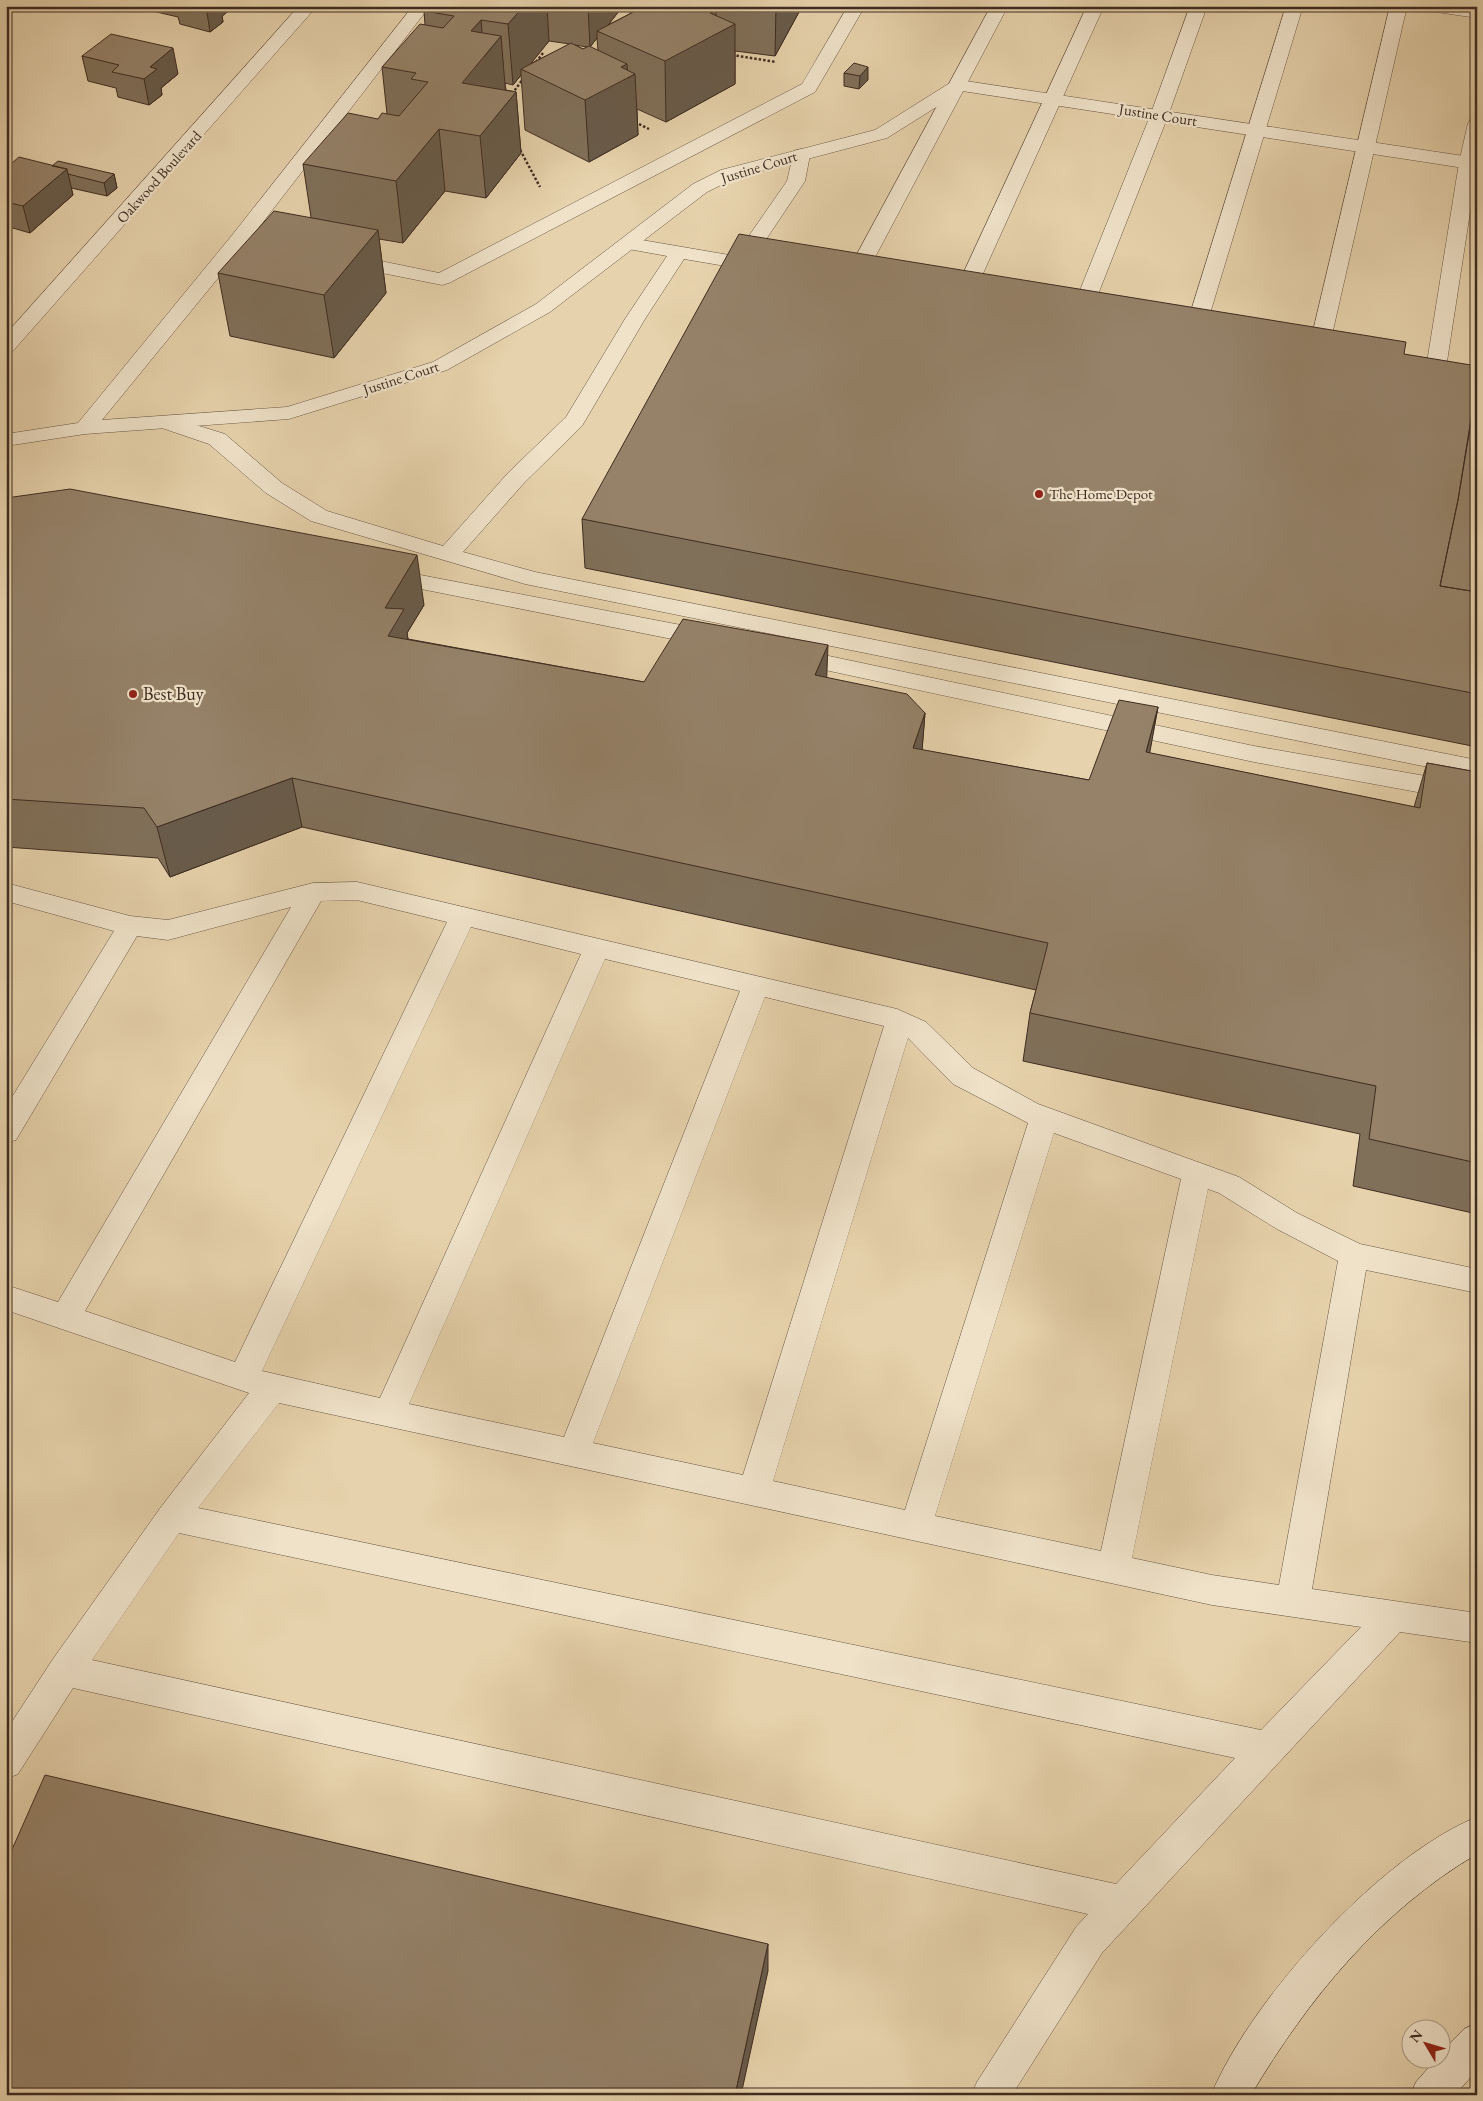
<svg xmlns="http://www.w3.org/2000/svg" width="1483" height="2101" viewBox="0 0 1483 2101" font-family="'EB Garamond',serif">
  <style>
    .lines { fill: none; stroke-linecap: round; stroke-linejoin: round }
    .lane-casing { stroke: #685644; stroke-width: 1 }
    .street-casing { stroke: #685644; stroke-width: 1 }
    .secondary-casing { stroke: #3e2c21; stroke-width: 1 }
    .path { stroke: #3e2c21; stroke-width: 2.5; stroke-dasharray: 2.5 2; stroke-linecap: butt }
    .lane { fill: #efe2c9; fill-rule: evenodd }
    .street { fill: #efe2c9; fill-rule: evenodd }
    .secondary { fill: #efe2c9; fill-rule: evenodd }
    .wall { fill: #80705a; stroke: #3e2c21; fill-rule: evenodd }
    .shaded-wall { fill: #685b4a; stroke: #3e2c21 }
    .building { fill: #958269; stroke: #3e2c21 }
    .poi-dot { fill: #8f2418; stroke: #efe2c9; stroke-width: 2 }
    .labels { text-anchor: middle; stroke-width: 4.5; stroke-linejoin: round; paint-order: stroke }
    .far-street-label { font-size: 15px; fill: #3e2c21; stroke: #efe2c9 }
    .far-poi-label { font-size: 15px; fill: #3e2c21; stroke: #efe2c9; text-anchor: start }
    .poi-label { font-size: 18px; fill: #3e2c21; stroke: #efe2c9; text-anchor: start }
  </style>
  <rect width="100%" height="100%" fill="#e6d2ac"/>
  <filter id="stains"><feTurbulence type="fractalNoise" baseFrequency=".004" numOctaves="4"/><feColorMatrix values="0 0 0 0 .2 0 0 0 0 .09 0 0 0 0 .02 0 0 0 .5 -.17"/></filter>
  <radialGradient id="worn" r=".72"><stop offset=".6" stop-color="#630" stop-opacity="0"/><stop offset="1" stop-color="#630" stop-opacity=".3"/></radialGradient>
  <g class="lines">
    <g class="lane-casing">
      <path id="lane" d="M991,6h17l-146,276 -3,4h-14l-3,-4z
        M1087,6h17l-133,294 -3,4 -7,2 -7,-2 -3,-4z
        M1190,6h17l-39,110 -80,204 -3,4 -7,2 -7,-2 -3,-4 82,-204z
        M1286,6h17l-101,334 -3,4 -7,2 -7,-2 -3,-4z
        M1390,6h17l-81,355 -3,4 -7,2 -7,-2 -3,-4z
        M1422,6l55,2v10l-47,-7z
        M1477,118v49l-33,214 -3,4 -7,2 -7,-2 -3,-4 35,-218 9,-40 3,-4z
        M801,149l7,2 2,4 -5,26 -52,78 15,3 3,4 -3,4 -7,2 -77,-13 -39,60 -63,107 -58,57 -61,69 72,20 942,188v17l-952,-193 -214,-63 -45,-28 -57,-49 -50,-17 -3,-5 3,-5 8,-1 58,18 57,49 45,28 116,35 65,-73 58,-56 59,-98 42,-63 -44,-8 -3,-4 3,-4 7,-2 105,18 52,-75 7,-30z
        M384,568l328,63 8,3 4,5 -4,5 -8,3 -336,-67 -3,-5 3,-5z
        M791,648l463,98 223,39v18l-223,-41 -471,-101 -4,-5 4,-5z
        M357,882l540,127 29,13 47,46 65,36 201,73 58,36 63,31 117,25v24l-111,-23 -54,319 165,24v30l-77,-11 -298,321 -90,142h-41l6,-13 99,-155 12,-13 -1015,-226 -55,86 -12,5v-48l47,-72 108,-152 88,-114 -243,-83v-25l52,17 233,-395 -123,33 -31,-4 -121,204 -10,3v-36l108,-176 -108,-30v-18l124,33 38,4 145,-37zM357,900l90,22 -212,440 -150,-51 236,-410zM471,927l110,27 -201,444 -118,-27zM605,959l135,32 -176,446 -155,-33zM765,997l119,29 -141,449 -150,-32zM908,1038l45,46 75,39 -123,387 -132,-29zM1054,1133l127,46 -80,372 -166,-35zM1208,1189l11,4 58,36 61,32 -59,324 -67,-10 -80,-17zM279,1403l933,202 149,22 -100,103 -1063,-222zM179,1533l1056,225 -119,126 -1024,-224z"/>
    </g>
    <g class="street-casing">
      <path id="street" d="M299,6h18l-304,345 -7,2v-19z
        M413,6h17l-177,229 39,8 3,4 -3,4 -7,2 -40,-8 -143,175 185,-13 146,-45 103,-58 157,-120 28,-14 154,-40 78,-49 6,-1 518,78v12l-515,-79 -75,47 -152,40 -28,14 -157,120 -103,58 -158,49 -204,15 -79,12v-12l72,-11 155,-189z
        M848,6h17l-50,86 -366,191 -7,2 -95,-19 -7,-2 -3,-4 3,-4 7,-2 92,19 363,-189z"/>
    </g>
    <g class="secondary-casing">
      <path id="secondary" d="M1477,1817v37c-97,57 -169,145 -226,241h-40c40,-96 169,-239 266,-278z
        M1477,2023v47l-22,25h-45l6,-13 21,-24h3v-4l24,-25z"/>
    </g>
    <path class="path" d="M629,17l5,-11
      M732,55l44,7
      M536,62l7,-9
      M512,94l11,-15
      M635,122l14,7
      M518,146l22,41"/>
    <use href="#lane" class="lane"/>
    <use href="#street" class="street"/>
    <use href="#secondary" class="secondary"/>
  </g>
  <path class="wall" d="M143,6h92l-13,10 1,6 -13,10 -30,-8 -2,-7 -34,-8z
    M428,6h195l-15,19 37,-19h154v6l-24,44 -40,-5v33l-69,38 -29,-13 1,26 -49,27 -64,-32 -4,-55 -8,10 -8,-2 1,7 10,2 5,61 -35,45 -41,-7 -42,52 -24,-4 7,54 -52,65 -104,-22 -12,-63 93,-56 -8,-53 75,-45 9,-5 -5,-47 43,-42 -1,-14zM597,38l1,13 -8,-4zM549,41l21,3 -40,20zM575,45l12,2 -4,2z
    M82,56l96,18 -17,14 1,7 -13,10 -31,-8 -2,-9 -28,-7z
    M854,63l14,17 -9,9 -15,-3v-13z
    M52,166l62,8 3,14 -10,8 -36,-8 2,7 -43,38 -24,-7v-58z
    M1404,354l70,46h3v332l-5,14 -887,-178 -3,-49z
    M6,498l418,107 -17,28 1,6 236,43 182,-4 99,35 -3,37 167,30 69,-73 -9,46 265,54 13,-44 50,9v442l-124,-28 7,-52 -337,-73 7,-48 6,-23 -734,-163 -132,50 -12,-19 -152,-11z"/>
  <path class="shaded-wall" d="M206,6h29l-13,10 1,6 -13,10z
    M524,6h23l2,35 -24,30 -4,-2v6l-8,10 -5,-61z
    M588,6h35l-21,27 -5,-2v7l-7,9z
    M776,6h23v6l-24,44z
    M716,10v24l19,-10v60l-69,38 -1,-61 45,-48z
    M481,20l3,37 17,-21 5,61 -44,-14 9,-52z
    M173,48l5,26 -17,14 1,7 -13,10 -5,-26 6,-12z
    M627,64l1,14 7,-4 3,61 -49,27 -4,-62 36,-33z
    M868,67v13l-9,9 1,-13z
    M516,92l5,61 -35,45 -6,-62z
    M439,129l6,62 -42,52 -7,-62z
    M67,169l6,26 -43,38 -7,-27z
    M114,174l3,14 -10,8 -3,-13z
    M378,230l8,63 -52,65 -10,-63z
    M417,555l7,50 -17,28 4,26 -23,-23 -3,-28z
    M828,645l-2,50 -11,-20z
    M1158,707l-9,50 -3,-5z
    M925,713l-4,50 -8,-15z
    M292,778l10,49 -132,50 -13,-50z
    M768,1944v27l-27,124h-6z"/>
  <path class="building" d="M428,6h96l-16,18 -27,-4 -10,11 30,5 -39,47 54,9 -36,44 -41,-7 -43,52 -93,-17 45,-51 30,6 4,-6 17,3 29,-34 -17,-3 5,-6 -34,-6 38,-43 23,4 11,-12 -30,-5z
    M645,6h63l8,4 -6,3 25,11 -70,37 -68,-30z
    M111,34l62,14 -23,19 7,2 -13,10 -32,-7 7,-7 -37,-9z
    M571,43l12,6 6,-3 38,18 -6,3 14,7 -50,26 -64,-31z
    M854,63l14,4 -8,9 -16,-3z
    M19,157l48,12 -44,37 -17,-4v-34z
    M58,161l56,13 -10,9 -36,-9 -1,-5 -15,-3z
    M274,211l104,19 -54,65 -106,-22z
    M739,234l667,108 -2,12 73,12v20l-19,114 -18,86 37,6v102l-895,-175z
    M1474,400h3v192l-37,-6 18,-86z
    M70,489l347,66 -32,53 19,1 -16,27 256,46 39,-63 145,26 -13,30 92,19 18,19 -12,35 176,32 30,-80 39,7 -12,45 274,56 7,-45 50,9v391l-108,-24 7,-53 -346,-73 18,-70 -756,-165 -135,49 -13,-19 -138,-9v-301z
    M45,1775l723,169 -33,151h-729v-232z"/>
  <g class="poi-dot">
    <circle cx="1039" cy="494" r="5"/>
    <circle cx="133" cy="694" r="5"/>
  </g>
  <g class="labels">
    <g class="far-street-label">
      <text transform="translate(1158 115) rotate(9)" y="5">Justine Court</text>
      <text transform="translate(759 167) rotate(-17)" y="5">Justine Court</text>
      <text transform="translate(159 177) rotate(-48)" y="5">Oakwood Boulevard</text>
      <text transform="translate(401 378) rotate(-18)" y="5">Justine Court</text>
    </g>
    <g class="far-poi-label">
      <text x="1049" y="499">The Home Depot</text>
    </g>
    <g class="poi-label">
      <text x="143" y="700">Best Buy</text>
    </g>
  </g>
  <rect width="1483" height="2101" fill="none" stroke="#e6d2ac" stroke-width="25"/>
  <rect x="8" y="8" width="1468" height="2086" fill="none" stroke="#3e2c21" stroke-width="2.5"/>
  <rect x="12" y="12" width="1458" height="2076" fill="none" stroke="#3e2c21"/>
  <g transform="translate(1426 2044) rotate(308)"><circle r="24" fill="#efe2c9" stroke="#a89986"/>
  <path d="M0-4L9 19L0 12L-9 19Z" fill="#8f2418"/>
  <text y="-8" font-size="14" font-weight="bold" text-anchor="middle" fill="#3e2c21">N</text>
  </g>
  <rect width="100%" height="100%" filter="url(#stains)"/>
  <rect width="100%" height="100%" fill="url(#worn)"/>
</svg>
